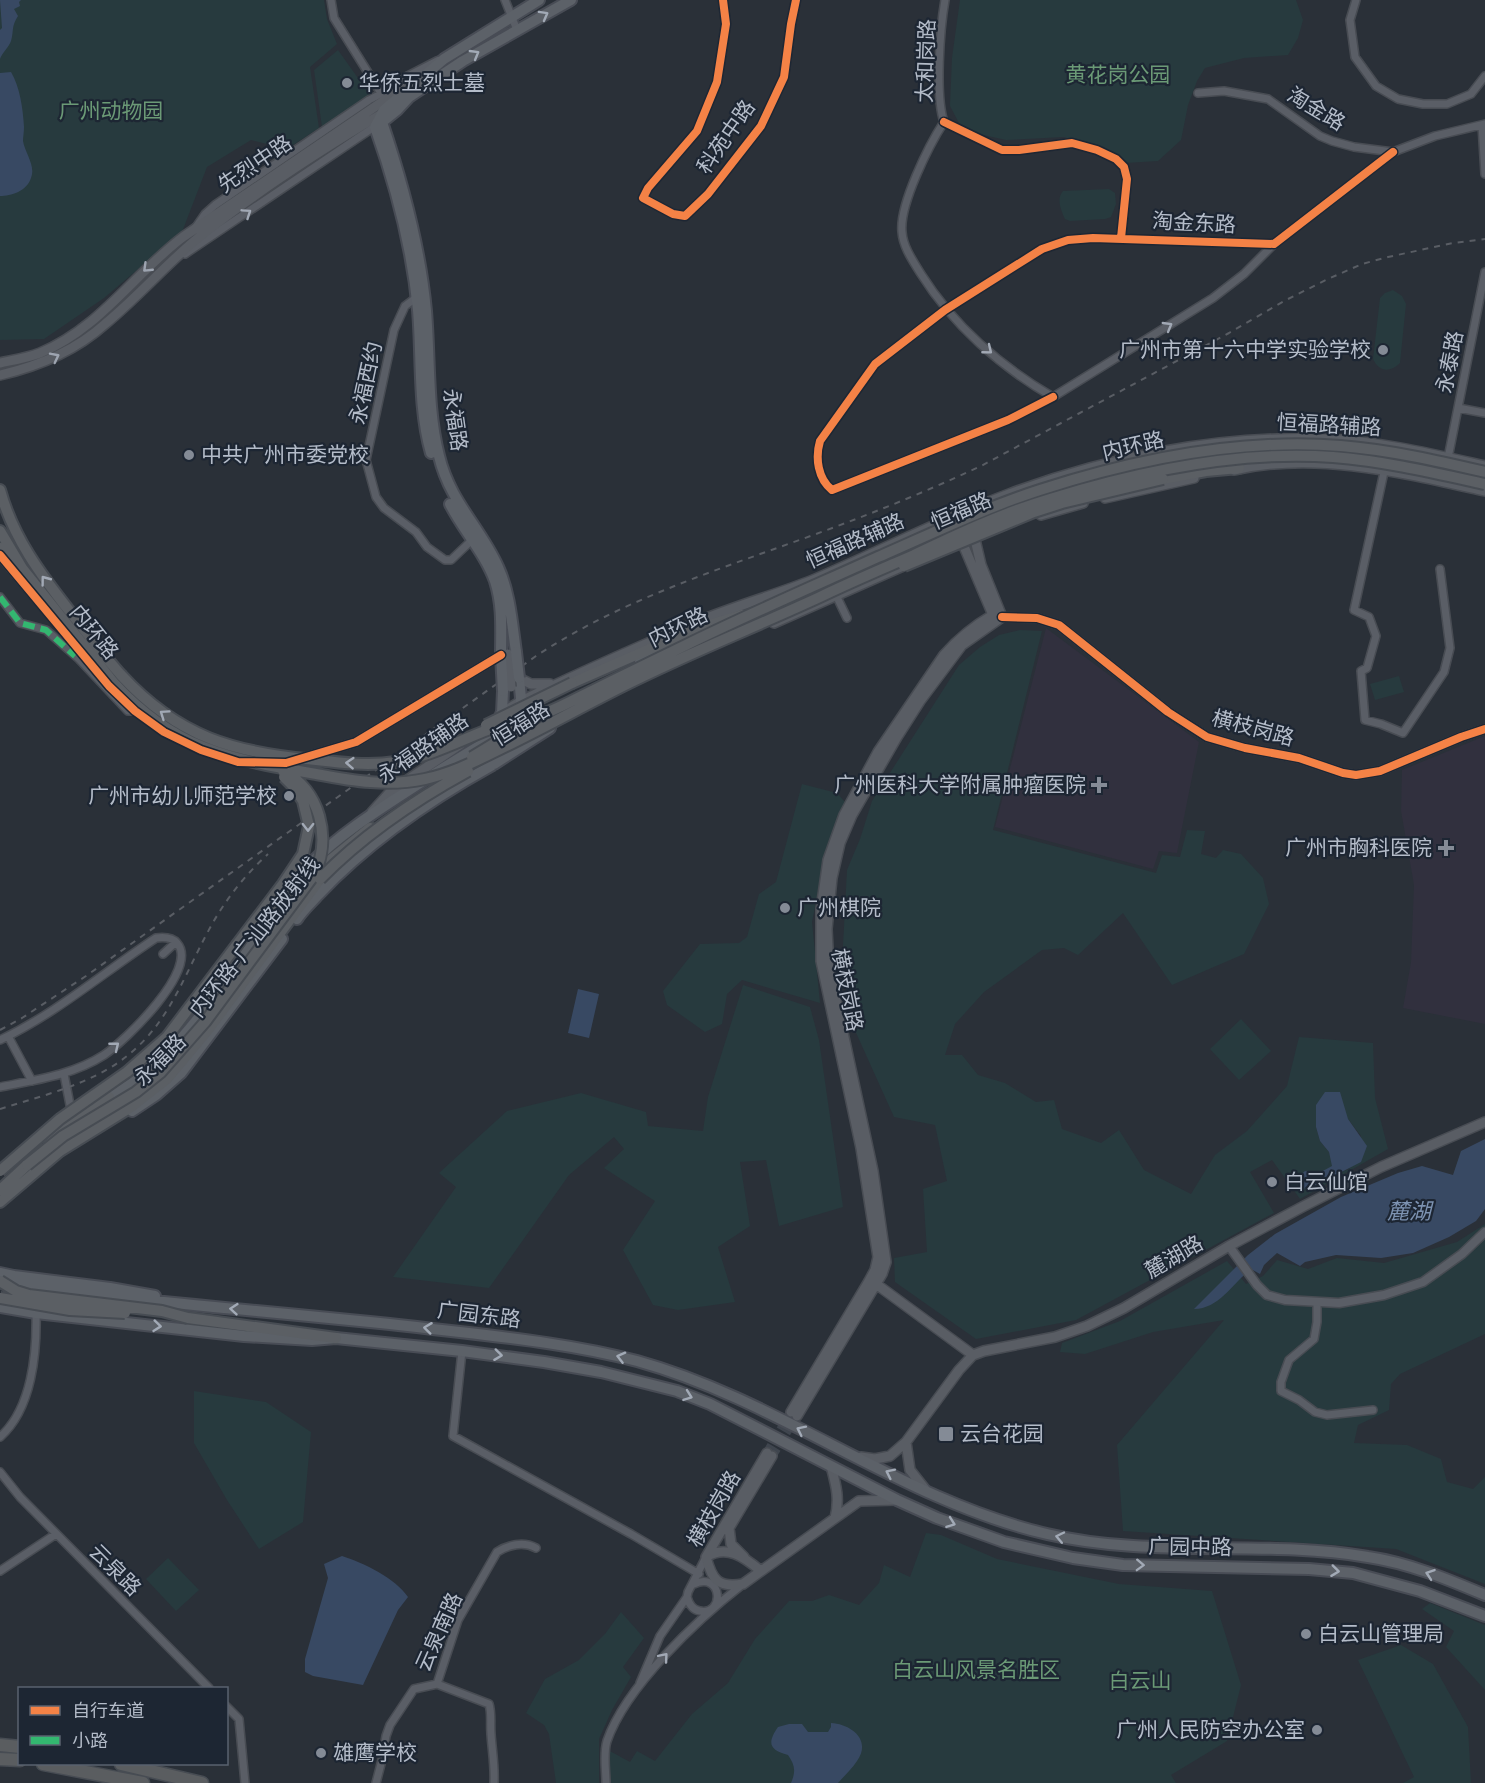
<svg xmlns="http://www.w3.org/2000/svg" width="1485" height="1783" viewBox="0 0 1485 1783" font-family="Karla,'Noto Sans SC',sans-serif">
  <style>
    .medical { fill: #31303e }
    .green { fill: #273a3e; fill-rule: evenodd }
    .water { fill: #384963 }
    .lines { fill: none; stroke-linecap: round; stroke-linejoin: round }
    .secondary-tunnel { stroke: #3f454e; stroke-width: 9; stroke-dasharray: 9 4.5; stroke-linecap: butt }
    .minor-casing { stroke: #484c53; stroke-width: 10 }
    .tertiary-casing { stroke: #484c53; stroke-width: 11 }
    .secondary-casing { stroke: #484c53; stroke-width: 12 }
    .primary-casing { stroke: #484c55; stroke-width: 14 }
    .trunk-casing { stroke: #474c53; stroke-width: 14 }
    .motorway-casing { stroke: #474c53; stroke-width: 15 }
    .minor { stroke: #5a5e66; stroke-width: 7 }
    .tertiary { stroke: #5a5e66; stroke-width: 8 }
    .secondary { stroke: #595d64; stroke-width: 9 }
    .primary { stroke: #5c6168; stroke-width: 10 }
    .trunk { stroke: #5b5f64; stroke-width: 10 }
    .motorway { stroke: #5a5d60; stroke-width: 12 }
    .rail { stroke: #595d64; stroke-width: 2; stroke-dasharray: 6 6; stroke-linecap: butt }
    .secondary-bridge-casing { stroke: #484c53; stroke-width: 12; stroke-linecap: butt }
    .primary-bridge-casing { stroke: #484c55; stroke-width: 14; stroke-linecap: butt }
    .trunk-bridge-casing { stroke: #474c53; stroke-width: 14; stroke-linecap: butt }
    .secondary-bridge { stroke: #595d64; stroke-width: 9 }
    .primary-bridge { stroke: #5c6168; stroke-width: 10 }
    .trunk-bridge { stroke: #5b5f64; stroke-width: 10 }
    .quiet { stroke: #33b770; stroke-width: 6; stroke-dasharray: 12 6; stroke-linecap: butt }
    .cycleway-casing { stroke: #1d2633; stroke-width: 11 }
    .cycleway { stroke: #f48246; stroke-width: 8 }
    .oneway { stroke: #a2aab6 }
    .oneway2 { stroke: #a2a9b5 }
    .oneway3 { stroke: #9da4b0 }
    .poi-dot { fill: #848b96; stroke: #1d2633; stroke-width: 2 }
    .labels { text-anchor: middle; stroke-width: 4.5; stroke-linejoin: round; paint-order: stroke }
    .street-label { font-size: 21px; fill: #b4bcc9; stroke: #1d2633 }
    .park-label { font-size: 21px; fill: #6b9a76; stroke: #1d2633 }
    .poi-label { font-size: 21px; fill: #b4bcc9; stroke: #1d2633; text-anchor: start }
    .water-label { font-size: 22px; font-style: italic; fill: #7c92b1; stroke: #1d2633 }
  </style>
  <rect width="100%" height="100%" fill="#2a3038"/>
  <path class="medical" d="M1046,628l153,114 -22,111 -18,-2 -6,18 -158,-42z
    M1485,736v288l-82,-16 8,-46 3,-77 -13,-74 1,-41z"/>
  <path class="green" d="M0,0h324l3,19 10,25 -27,23 9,61 -32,21 -36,-9 -44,27 -25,65 -78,66 -60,41 -44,1z
    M960,0h336l7,20 -5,18 -10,17 -44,3 -39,10 -8,13 -9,24 -7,35 -23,21 -32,2 -25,-14 -37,-12 -58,3 -27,-6 -20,-11 -9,-17 2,-48z
    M338,50l32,45 -48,32 -8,-57z
    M1109,189l6,4 1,11 -5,13 -6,2 -35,2 -5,-2c-4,-9 -9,-20 -2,-28z
    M1393,290l9,6 4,8 -6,59c-10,10 -21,9 -27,-4l7,-61 5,-5z
    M1020,630l22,1 -49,199 163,43 6,-18 18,2 7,-27 18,1 -4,23 15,4 7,-8 18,4 22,24 6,26 -25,50 -72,31 -49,-72 -45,42 -14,-7 -22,2 -58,42 -29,32 -10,31h17l16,20 27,8 31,19 18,-2 8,29 39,14 18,-13 25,40 47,24 24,-39 32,-24 40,-45 12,-49 74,6 2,55 13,51 -88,50 -28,-39 -22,12 24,41 -198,107 -100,19 -81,-57 -1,-24 33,-6 -4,-63 24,-8 -12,-56 -41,-8 -41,-91 -11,-61 5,-95 13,-31 12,-38 87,-136 21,-18 19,-12zM1316,1105l32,14 13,17 -12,33 -16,6 -17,10 -11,-14 14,2 14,-7 -4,-14 -9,-11 -4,-14z
    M1399,676l5,16 -29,8 -5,-16z
    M802,784l35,9 8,9 -18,44 -15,76 8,81 -78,-23 -15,14 -5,30 -17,8 -38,-27 -4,-14 37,-47 39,-1 8,-6 12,-43 17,-12z
    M743,985l67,22 9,33 24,167 -64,19 -13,-66 -26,2 10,64 -32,21 17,55 -57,8 -25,-5 -30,-55 32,-49 -51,-33 20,-19 -10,-12 -45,38 -80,113 -96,-11 63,-90 -17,-14 68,-62 74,-18 65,19 2,14 55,5 5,-34z
    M1241,1019l30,32 -32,29 -29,-31z
    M1485,1224v110l-85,40 -9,10 -2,26 -31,15 -4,18 53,2 34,14 6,23 26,7 12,-12v107l-89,-35 -273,-18 -6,-86 107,-125 -71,12 -68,22 -25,-2 2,-9 58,-22 107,-60 19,23 17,-8 14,-16 31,9 29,-11 47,5 73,-21z
    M194,1391l72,11 45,30 -8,90 -44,27 -32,-49 -33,-57z
    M926,1533l15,2 56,24 122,25 93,7 29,94 -14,56 -56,34 5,8h-565l-3,-33 22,12 7,-11 18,10 37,-47 36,-31 27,-44 34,-38h23l17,-6 30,10 20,-22 5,-18 26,12z
    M168,1558l31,32 -23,21 -30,-32z
    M1430,1603l55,22v65l-39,-43 8,-16 -32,-22z
    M621,1612l23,26 -21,29 8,10 -19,33 -13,29v44h-43l-7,-49 -5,-9 -18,-12 19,-34 34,-19 26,-26z
    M1401,1645l32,19 35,63 3,56h-68l11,-6 -56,-117z"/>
  <path class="water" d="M0,0h21l-2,2 1,4 -6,3 4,7c-7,11 -4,14 -7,25 -2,6 -9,12 -11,18v-29l2,-2z
    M11,72c9,15 12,37 13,55 0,5 -1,10 -1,14 2,12 13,25 8,37 -4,13 -20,18 -31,18v-123z
    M578,989l21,5 -10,44 -21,-5z
    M1325,1092h15l8,27 19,27 -6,16 -45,23 -11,4 -9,-10 9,-8 14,2 13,-7 -3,-14 -9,-11 -4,-14v-22z
    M1485,1139v70l-9,12 -27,16 -36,16 -32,5 -45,-3 -31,7 -5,4 -23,-13 -13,12 -4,9 -9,-5c-18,14 -32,40 -57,40l54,-54 27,-21 66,-37 57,-24 24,-7 31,9 8,-24z
    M342,1556c22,7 53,22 66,41l-10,13 -35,75 -50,-9 -8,-4v-13l23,-81 -4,-14z
    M831,1723c20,1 41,17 26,38 -5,8 -13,15 -19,22h-47c5,-12 4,-18 -3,-28 -19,-5 -21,-12 -10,-28l11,-3h13l6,8h20l3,-5z"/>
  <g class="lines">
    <path class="secondary-tunnel" d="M767,1453l24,-41
      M772,1456l22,-36"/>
    <g class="minor-casing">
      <path id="minor" d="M331,0l3,18 48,77
        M505,0l12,30
        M723,0l3,24 -9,58 -20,49 -49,57 -5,10 30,16 12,2 23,-22 53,-68 23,-49 7,-53 5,-24
        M945,0c-5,28 -10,96 -1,122 -15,23 -45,83 -42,110 1,15 11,29 19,42 32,51 80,93 132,123l160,-99 31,-24 30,-30 119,-92
        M1356,0l-6,20 5,37 21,29 22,13 25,5h24l24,-10 14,-18
        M1198,93l26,-2 44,8 52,37 12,5 22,6 39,5 42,-16 50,-12
        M944,122l58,28h17l53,-7 25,7 19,9 8,8 3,12 -6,59
        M1482,125l3,49
        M196,227l9,-13 10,-9 154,-105 27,-14 10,-2
        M185,254l192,-129
        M417,297l-12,9 -11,24 -28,130 10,37 8,11 32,24 11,15 18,13h6l21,-20
        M1053,397l-45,23 -176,70c-14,-11 -17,-32 -12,-49l55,-77 70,-54 97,-61 26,-9 25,-2 181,6
        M1458,408l27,5
        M1389,449l-35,161 15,7 7,19 -9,32 -6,3 4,49 16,4 22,9 41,-61 6,-24 -10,-79
        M1448,458l37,-186
        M835,593l12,25
        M0,597l20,26 26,7 33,29 49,52h7
        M163,954l13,-12
        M8,1036l24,45
        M0,1040c57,-27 104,-68 156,-102 8,-1 16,-1 21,5 23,26 -52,98 -73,112 -31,20 -68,25 -104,32
        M64,1074l7,36
        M1317,1302v20l-3,17 -25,21 -8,22v9l18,9 16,12 12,3 46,-5
        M462,1351l-9,85 178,98 68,40
        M0,1437c32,-28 37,-84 36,-124
        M0,1472l20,25 189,191
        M0,1571l56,-37
        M687,1597c2,7 5,13 13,14 25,5 23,-40 -6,-27
        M640,1683l20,-47 27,-39 1,-5 18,-35
        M437,1684l52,20c3,10 1,19 2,30 1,16 4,32 3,49
        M226,1706l13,13 6,64
        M376,1783l6,-23 4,-24 4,-11 24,-36 23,-5 21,-64 39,-68c11,-7 26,-11 39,-4
        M606,1783c0,-13 -3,-29 1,-42 19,-55 91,-122 136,-157"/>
    </g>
    <g class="tertiary-casing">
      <path id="tertiary" d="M404,93l-3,-8 4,-7 33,-17
        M4,560l104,123
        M1002,617l35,1 22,7 109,87 39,25 38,11 54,10 44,15 13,2 24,-4 81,-34 24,-8
        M273,763h13l70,-21 145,-87
        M1229,1246l28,39 10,10 18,5 54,3 45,-8 39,-13 39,-28 23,-22"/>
    </g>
    <g class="secondary-casing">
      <path id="secondary" d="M0,363c14,-3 27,-5 40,-10 59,-24 94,-79 143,-116l227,-154
        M0,375c39,-9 75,-24 105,-51 33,-27 60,-59 93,-86 58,-46 121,-87 185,-125
        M1234,470c83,-19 170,3 251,21
        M1105,498l89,-20
        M1041,515l42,-12
        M973,531l8,34 21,52
        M960,537l33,78
        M774,623l136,-60
        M519,678l12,6h19
        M500,714l21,-13c61,-29 123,-57 186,-83 35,-14 71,-24 106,-38 66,-28 129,-61 196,-86 99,-37 210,-59 315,-55 54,2 108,15 161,27
        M372,812l19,-21 70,-47
        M872,1281l101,74
        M791,1412l78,-131 6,-11 3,-13 -17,-109 -40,-187v-52l7,-49 16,-45 34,-63 66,-97c15,-17 30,-29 49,-40l9,2
        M797,1416l85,-142 4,-12 -13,-91 -44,-203 -2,-39 5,-51 8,-35 12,-28 45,-78 23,-36 42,-56 40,-28
        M906,1442l4,28 15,19
        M861,1457l14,2 15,-3 16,-14 53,-72 14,-15 11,-4 71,-14 32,-11 37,-18 105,-62 75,-40 77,-39 104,-45
        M831,1466c5,19 9,33 4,52
        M706,1557c6,23 12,31 37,27l116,-83 38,-1
        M706,1557l61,-104
        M706,1557c21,-13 38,0 55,14
        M744,1557l-13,-13 -2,-16 43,-72"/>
    </g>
    <g class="primary-casing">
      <path id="primary" d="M431,453c-13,-46 -9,-96 -13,-143 -6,-63 -22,-124 -43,-183l9,-17 60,-51 95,-59
        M450,504c13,26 35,49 45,77 8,25 6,49 6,74
        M516,652c-4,-28 -6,-59 -18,-85 -18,-40 -48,-65 -59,-111 -12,-47 -9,-97 -13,-145 -6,-65 -23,-127 -44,-189l15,-12 12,-13 54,-36 108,-61
        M640,662l61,-30
        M519,678l2,20 -1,17
        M499,723l3,-10 1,-22
        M494,764l56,-36
        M297,919c6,-9 14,-16 21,-24 50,-53 110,-94 173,-129l6,-6
        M100,1100c71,-25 131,-128 174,-187 11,-16 21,-34 35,-48 29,-29 63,-51 97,-73 32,-21 64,-41 97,-60
        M132,1111l24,-16 25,-22 101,-134
        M0,1273l14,3 96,12 45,8
        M4,1284c137,18 275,28 413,43 73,9 148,15 220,34 144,40 264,139 410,173 105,25 215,5 321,23 41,6 79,22 117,38
        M0,1307l36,6 208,23 68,4 24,-2 126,13 82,11 57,10 76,19 33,13 187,96 40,18 67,24 69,16 50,7 186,4 44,4 67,18 65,25"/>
    </g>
    <g class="trunk-casing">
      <path id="trunk" d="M1163,479l43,-8 33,-3
        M0,490c13,48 41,85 71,123 17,21 32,42 50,62
        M0,531l22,37 91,114
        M0,548l12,14
        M572,683l121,-53 49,-15
        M275,911l48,-45 47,-38
        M46,1137l41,-28 22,-12
        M0,1190l27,-25
        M0,1202l60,-51 71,-44 36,-28 41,-49 112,-151
        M188,1318l148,20"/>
    </g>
    <g class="motorway-casing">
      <path id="motorway" d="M0,1745l20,2
        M0,1759l20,1
        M43,1764l100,19
        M121,1764l81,19"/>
    </g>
    <use href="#minor" class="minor"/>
    <use href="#tertiary" class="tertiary"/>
    <use href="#secondary" class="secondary"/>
    <use href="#primary" class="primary"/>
    <use href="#trunk" class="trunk"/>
    <use href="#motorway" class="motorway"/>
    <path class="rail" d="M0,1030l22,-12 64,-42 450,-320c79,-52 166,-81 255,-113 65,-23 128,-48 190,-77l248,-133 55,-32 44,-22 34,-15 26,-7 65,-14 32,-4
      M0,1109c35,-11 75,-21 108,-40 59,-35 72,-87 103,-143 15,-27 34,-51 57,-72"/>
    <g class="secondary-bridge-casing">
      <path id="secondary-bridge" d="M508,654l3,33"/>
    </g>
    <g class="primary-bridge-casing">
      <path id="primary-bridge" d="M516,652l3,26
        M501,655l2,36"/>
    </g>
    <g class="trunk-bridge-casing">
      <path id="trunk-bridge" d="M904,566l130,-54 28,-9 101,-24
        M121,675c57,62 113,78 195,85 26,3 53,6 80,2 37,-6 68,-24 102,-36 17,-6 34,-8 50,-14 15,-6 31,-15 46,-22 30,-15 61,-30 92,-45 63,-31 128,-59 192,-88 53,-23 106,-49 162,-67 96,-31 200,-52 301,-44 49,4 97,15 144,26
        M113,682c62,68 117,77 203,92 37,7 72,13 109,5 24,-5 47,-16 69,-27 44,-21 87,-45 131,-67 64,-32 130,-58 195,-88 31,-15 62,-28 94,-42 44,-21 89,-42 136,-56 90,-28 188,-49 283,-42 51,4 102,16 152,27
        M486,725l86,-42
        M472,757l61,-37
        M320,879c43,-44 95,-79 148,-108
        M27,1165l36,-29 73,-44 25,-20 44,-50 109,-147c18,-37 6,-85 -31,-104
        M0,1171l60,-52 67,-47 40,-35 116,-153 20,-30 6,-28 -6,-25 -9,-14 -10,-10
        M0,1281l16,10 13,4 133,16 26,7
        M0,1298l70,12 55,3"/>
    </g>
    <use href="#secondary-bridge" class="secondary-bridge"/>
    <use href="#primary-bridge" class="primary-bridge"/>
    <use href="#trunk-bridge" class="trunk-bridge"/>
    <path class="quiet" d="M0,597l20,26 26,7 29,26"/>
    <g class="cycleway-casing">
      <path id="cycleway" d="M723,0l3,24 -9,58 -20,49 -49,57 -5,10 30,16 12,2 23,-22 53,-68 23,-49 7,-53 5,-24
        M944,122l58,28h17l53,-7 25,7 19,9 8,8 3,12 -6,59
        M1053,397l-45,23 -176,70c-14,-11 -17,-32 -12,-49l55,-77 70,-54 97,-61 26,-9 25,-2 181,6 119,-92
        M0,555l109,131 26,25 29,21 37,18 37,12 48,1 70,-21 145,-87
        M1002,617l35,1 22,7 109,87 39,25 38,11 54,10 44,15 13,2 24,-4 81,-34 24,-8"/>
    </g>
    <use href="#cycleway" class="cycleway"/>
  </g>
  <defs><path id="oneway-chevron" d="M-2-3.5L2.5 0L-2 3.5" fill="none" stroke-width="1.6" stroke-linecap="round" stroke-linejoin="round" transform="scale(1.5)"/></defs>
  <g class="oneway">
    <use href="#oneway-chevron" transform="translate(544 15) rotate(-29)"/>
    <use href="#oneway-chevron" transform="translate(475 54) rotate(-30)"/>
    <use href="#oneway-chevron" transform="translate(234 1309) rotate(-175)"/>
    <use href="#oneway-chevron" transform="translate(157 1326) rotate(6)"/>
    <use href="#oneway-chevron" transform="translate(428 1328) rotate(-173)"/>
    <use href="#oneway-chevron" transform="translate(498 1355) rotate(7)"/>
    <use href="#oneway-chevron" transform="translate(621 1357) rotate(-166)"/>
    <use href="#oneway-chevron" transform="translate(688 1396) rotate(20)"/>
    <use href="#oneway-chevron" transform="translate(801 1430) rotate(-154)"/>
    <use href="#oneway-chevron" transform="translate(890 1473) rotate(-154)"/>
    <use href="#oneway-chevron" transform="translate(951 1523) rotate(20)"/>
    <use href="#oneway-chevron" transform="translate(1060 1537) rotate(-168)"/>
    <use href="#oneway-chevron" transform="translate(1140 1565) rotate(2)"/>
    <use href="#oneway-chevron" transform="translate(1335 1571) rotate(7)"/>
    <use href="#oneway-chevron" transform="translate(1430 1574) rotate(-161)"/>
  </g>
  <g class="oneway2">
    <use href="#oneway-chevron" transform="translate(247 213) rotate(-34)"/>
    <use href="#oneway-chevron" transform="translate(1168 326) rotate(-30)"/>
    <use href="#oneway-chevron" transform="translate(988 350) rotate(39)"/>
    <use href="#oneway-chevron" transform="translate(45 580) rotate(-127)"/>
    <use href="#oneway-chevron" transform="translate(164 714) rotate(-145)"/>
    <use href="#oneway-chevron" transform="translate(350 763) rotate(-176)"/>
    <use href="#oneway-chevron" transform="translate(308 827) rotate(90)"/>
    <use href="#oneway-chevron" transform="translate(115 1046) rotate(-39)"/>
    <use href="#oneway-chevron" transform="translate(664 1657) rotate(-50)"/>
  </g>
  <g class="oneway3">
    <use href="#oneway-chevron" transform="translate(147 268) rotate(136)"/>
    <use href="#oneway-chevron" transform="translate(55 357) rotate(-27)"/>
  </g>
  <g class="poi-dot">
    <circle cx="347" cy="83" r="6"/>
    <circle cx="1383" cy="350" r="6"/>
    <circle cx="189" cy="455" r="6"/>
    <path d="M1096 776h6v6h6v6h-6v6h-6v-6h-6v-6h6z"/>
    <circle cx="289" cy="796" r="6"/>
    <path d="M1443 839h6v6h6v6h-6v6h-6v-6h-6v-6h6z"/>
    <circle cx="785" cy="908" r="6"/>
    <circle cx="1272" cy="1182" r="6"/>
    <rect x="938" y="1426" width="16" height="16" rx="3"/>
    <circle cx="1306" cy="1634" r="6"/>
    <circle cx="1317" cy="1730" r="6"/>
    <circle cx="321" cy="1753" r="6"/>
  </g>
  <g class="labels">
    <g class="street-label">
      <text transform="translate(926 61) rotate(-88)" y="7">太和岗路</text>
      <text transform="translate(1316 109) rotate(31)" y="7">淘金路</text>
      <text transform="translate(726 137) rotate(-55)" y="7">科苑中路</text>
      <text transform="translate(255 164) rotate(-34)" y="7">先烈中路</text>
      <text transform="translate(1194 223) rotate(3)" y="7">淘金东路</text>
      <text transform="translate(1450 362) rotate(-79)" y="7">永泰路</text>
      <text transform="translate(366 383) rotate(-78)" y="7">永福西约</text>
      <text transform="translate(455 420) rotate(82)" y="7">永福路</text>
      <text transform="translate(1329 425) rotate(3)" y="7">恒福路辅路</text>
      <text transform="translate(1133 446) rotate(-13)" y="7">内环路</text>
      <text transform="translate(961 511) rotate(-23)" y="7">恒福路</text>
      <text transform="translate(855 541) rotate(-24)" y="7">恒福路辅路</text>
      <text transform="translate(678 627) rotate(-26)" y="7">内环路</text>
      <text transform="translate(94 632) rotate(51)" y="7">内环路</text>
      <text transform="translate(521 724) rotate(-32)" y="7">恒福路</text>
      <text transform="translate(1253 728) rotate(15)" y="7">横枝岗路</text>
      <text transform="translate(423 748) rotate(-35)" y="7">永福路辅路</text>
      <text transform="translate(255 937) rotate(-52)" y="7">内环路-广汕路放射线</text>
      <text transform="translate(847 990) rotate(79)" y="7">横枝岗路</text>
      <text transform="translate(160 1060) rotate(-45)" y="7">永福路</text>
      <text transform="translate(1174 1257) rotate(-30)" y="7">麓湖路</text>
      <text transform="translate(479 1315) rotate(7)" y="7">广园东路</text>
      <text transform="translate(714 1509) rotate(-60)" y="7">横枝岗路</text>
      <text transform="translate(1190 1547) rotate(1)" y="7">广园中路</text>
      <text transform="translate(115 1570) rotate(45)" y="7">云泉路</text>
      <text transform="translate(439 1632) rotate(-66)" y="7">云泉南路</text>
    </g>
    <g class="park-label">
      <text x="1118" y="82">黄花岗公园</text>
      <text x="111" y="118">广州动物园</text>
      <text x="976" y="1677">白云山风景名胜区</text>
      <text x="1140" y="1688">白云山</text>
    </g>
    <g class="poi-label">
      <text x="359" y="90">华侨五烈士墓</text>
      <text x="1371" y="357" text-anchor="end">广州市第十六中学实验学校</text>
      <text x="201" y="462">中共广州市委党校</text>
      <text x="1086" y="792" text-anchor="end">广州医科大学附属肿瘤医院</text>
      <text x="277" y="803" text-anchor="end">广州市幼儿师范学校</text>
      <text x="1432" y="855" text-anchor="end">广州市胸科医院</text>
      <text x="797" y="915">广州棋院</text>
      <text x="1284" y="1189">白云仙馆</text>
      <text x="960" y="1441">云台花园</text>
      <text x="1318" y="1641">白云山管理局</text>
      <text x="1305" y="1737" text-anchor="end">广州人民防空办公室</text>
      <text x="333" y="1760">雄鹰学校</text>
    </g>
    <g class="water-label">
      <text x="1409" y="1219">麓湖</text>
    </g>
  </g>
  <rect x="18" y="1687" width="210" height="78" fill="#1d2633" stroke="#59626f" stroke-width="1.5"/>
  <rect x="30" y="1706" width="30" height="9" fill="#f48246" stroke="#59626f" stroke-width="1.5"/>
  <text x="72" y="1717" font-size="18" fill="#b4bcc9">自行车道</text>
  <rect x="30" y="1736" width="30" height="9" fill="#33b770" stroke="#59626f" stroke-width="1.5"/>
  <text x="72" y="1747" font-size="18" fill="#b4bcc9">小路</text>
</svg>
